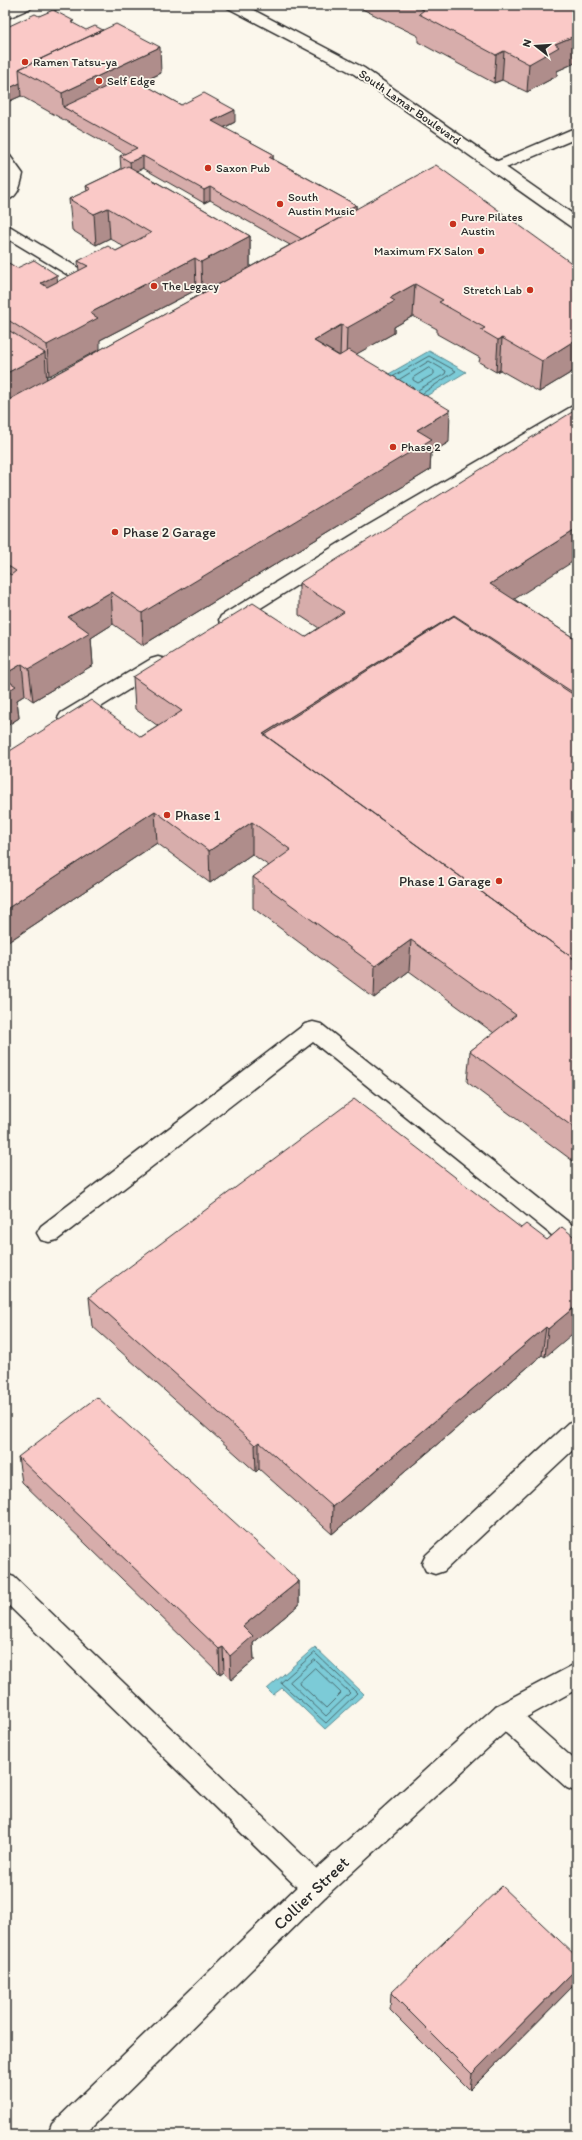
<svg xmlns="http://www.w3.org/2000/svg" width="582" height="2140" viewBox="0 0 582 2140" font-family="Itim,sans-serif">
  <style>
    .water { fill: #7bcbd7; stroke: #5b8b92 }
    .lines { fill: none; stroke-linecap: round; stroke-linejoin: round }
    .shore { stroke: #4b6b70; stroke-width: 1 }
    .lane-casing { stroke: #2b2b2b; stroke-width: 3 }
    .street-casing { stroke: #2b2b2b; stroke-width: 3 }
    .secondary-casing { stroke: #2b2b2b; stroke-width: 3 }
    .primary-casing { stroke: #2b2b2b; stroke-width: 3 }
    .lane { fill: #fbf7ec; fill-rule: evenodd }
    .street { fill: #fbf7ec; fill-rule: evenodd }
    .secondary { fill: #fbf7ec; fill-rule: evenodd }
    .primary { fill: #fbf7ec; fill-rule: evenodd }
    .wall { fill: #d7adab; stroke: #2b2b2b; fill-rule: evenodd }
    .shaded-wall { fill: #af8d8b; stroke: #2b2b2b }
    .building { fill: #fac9c7; stroke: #2b2b2b }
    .poi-dot { fill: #c8321e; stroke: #fbf7ec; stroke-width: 1.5 }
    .labels { text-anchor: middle; stroke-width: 3.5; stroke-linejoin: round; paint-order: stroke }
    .far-poi-label { font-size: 12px; fill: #2b2b2b; stroke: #fbf7ec; text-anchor: start }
    .far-street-label { font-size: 12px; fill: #2b2b2b; stroke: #fbf7ec }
    .poi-label { font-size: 14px; fill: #2b2b2b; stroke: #fbf7ec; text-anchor: start }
    .near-street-label { font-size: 17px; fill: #2b2b2b; stroke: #fbf7ec }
  </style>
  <rect width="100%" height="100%" fill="#fbf7ec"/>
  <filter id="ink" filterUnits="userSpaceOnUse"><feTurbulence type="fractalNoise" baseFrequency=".025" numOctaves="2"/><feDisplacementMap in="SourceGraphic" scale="8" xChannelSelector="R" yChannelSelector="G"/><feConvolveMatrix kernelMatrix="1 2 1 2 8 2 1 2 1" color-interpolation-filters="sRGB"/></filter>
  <g filter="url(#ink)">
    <path class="water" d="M429,351l37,21 -48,29 -38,-22z
      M315,1647l49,47 -39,35 -43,-41 -9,7 -6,-6z"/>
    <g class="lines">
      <path class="shore" d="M429,368l5,3v3l-16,9 -5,-3v-2z
        M394,376l35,-20 27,15 -33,22
        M400,379l29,-18 17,10 -1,3 -27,16
        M315,1653l42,40 -31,30 -45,-40z
        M315,1660l35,33 -24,23 -36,-34z
        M315,1668l26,25 -15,15 -27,-25z"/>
      <g class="lane-casing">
        <path id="lane" d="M41,5h19l-2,3 -53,22v-9z
          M577,127v11l-76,32h-10l-3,-3 3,-3z
          M5,225l6,2 74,45 2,3 -2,3h-12l-68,-41z
          M577,406v12l-198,116 -144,90 -7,2 -7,-2 -2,-4 2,-4 146,-90 204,-119z
          M158,657l7,2 3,4 -3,4 -90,56 -7,1 -7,-1 -3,-5 3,-5 90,-54z
          M313,1022l8,2 256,205v22l-8,-2 -256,-207 -256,198 -8,2 -8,-2 -4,-7 4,-7 264,-202z
          M577,1420v26l-133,125 -9,3 -9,-3 -4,-8 4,-8 142,-132z
          M5,1574l9,3 312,301 4,9 -4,9 -10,4 -10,-4 -301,-294z
          M505,1703l9,3 63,56v30l-10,-4 -71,-64 -4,-9 4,-9z"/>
      </g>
      <g class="street-casing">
        <path id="street" d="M5,154l5,2 13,18c-3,12 -4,23 -18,27l2,-27 -2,-3z"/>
      </g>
      <g class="secondary-casing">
        <path id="secondary" d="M577,1663v26l-63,35 -36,33 -152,139 -242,239h-36l4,-11 254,-246 190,-172z"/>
      </g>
      <g class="primary-casing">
        <path id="primary" d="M226,5h18l120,63 213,149v12l-6,-2 -217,-153 -126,-66z"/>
      </g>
      <use href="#lane" class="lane"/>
      <use href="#street" class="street"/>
      <use href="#secondary" class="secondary"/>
      <use href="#primary" class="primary"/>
    </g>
    <path class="wall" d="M354,5h223v57l-20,9v5l-30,16 -25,-12 -8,3 -76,-41v-6z
      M39,16l35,8 87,49 -20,10 40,22 54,17 -11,6 49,26v5l83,46v4l221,58v102l-38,23 -39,-22 -4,2 -17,-10 1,-4 -43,-24v-5l-24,-13 -19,11v6l-38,21 93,88 -18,11 -1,17 -287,175 -30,-21 -22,14 2,27 -60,36 -8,-6 -8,5 2,18 -14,9v-466l12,7 41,14 21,-11 -1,-10 38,-10 8,-4 -14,-9 -14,7 -24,-15 -3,-31 18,-8 -1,-5 35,-17 -1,-13 5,-2 -104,-58 -16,7zM143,168l61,35 6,-3 80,45 -40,22v-31l-113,-65zM238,274l-191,105v-4l2,1 51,-36 96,-50 6,3z
      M299,583l215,16 63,41v524l-110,-82 3,-31 24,-18 -85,-62 -35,27 -121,-90v-31l16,-11 -17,-12 -42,29 -53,-40 -152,101v-190l136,-17 17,-11 -23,-17 -2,-32 172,-40 14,-9 -20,-13z
      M562,1227l-17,130 -3,-2 -210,179 -73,-65 -3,3 -164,-146 -3,-29 432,-69 26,12z
      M18,1457l281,124v24l-46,38 1,17 -23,20 -7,-9 -4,3 -198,-192z
      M577,1957v25l-107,108 -80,-80 1,-17z"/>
    <path class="shaded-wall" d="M577,35v27l-20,9v5l-30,16 2,-28 26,-20z
      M160,47l1,26 -85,41 -13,-7 -1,-14z
      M504,51l-2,29 -8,3 2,-28z
      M20,83l1,13 -16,7v-13z
      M235,110v12l-22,11 -1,-12z
      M273,154v13l-4,-10z
      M143,156v12l-12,6 -1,-12z
      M210,187v13l-6,3v-13z
      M356,205v12l-10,-7z
      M108,208l2,30 -14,7 -2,-31z
      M250,236v32l-48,25 -1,-31z
      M195,258l1,32 -96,50v9l-51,27 -2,-31 43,-32z
      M57,275l3,31 -19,-23z
      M415,284l-2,32 -19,11v6l-48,27 1,-32 43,-30z
      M341,325l-1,31 -26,-15z
      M502,338l-2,32 -4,2 2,-32z
      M577,339v30l-38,23 3,-31z
      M45,353l2,31 -42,23v-33z
      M450,410l-1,32 -18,11 -1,17 -287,175 -1,-32 275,-183z
      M577,529v30l-89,57 2,-32z
      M111,592l2,32 -22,14 2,27 -60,36 -4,-32 39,-52z
      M454,615l-2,31 -166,106 -23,-18z
      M22,664l3,31 -8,5 2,18 -14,9v-53z
      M155,811l2,32 -152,101v-34z
      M252,822v32l-42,29 -1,-32z
      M411,940l-2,31 -35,27 1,-32z
      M577,1305v25l-32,27 3,-28z
      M546,1327l-4,28 -210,179 1,-27z
      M259,1442v27l-3,3 -1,-27z
      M299,1581v24l-46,38 1,17 -23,20 -1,-24 13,-30z
      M223,1647l1,24 -4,3 -1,-25z
      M5,1747l3,19 -3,3z
      M577,1968v14l-107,108 2,-16z"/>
    <path class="building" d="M413,5h164v30l-22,9 4,3 -30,17 -25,-13 -8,4 -77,-41 5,-4z
      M53,10l21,11 -3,1 15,8 9,-4 8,4 -84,39 1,14 -15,7v-62l30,-14 4,2z
      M116,24l44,23 -98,46 -43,-24z
      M129,76l52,29 23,-12 31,17 -23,11 61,33 -4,3 87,48 -10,5 4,2 -48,27 -92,-52 -6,3 -61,-34 -13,6 -10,-6 17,-8 -74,-41z
      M436,165l141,102v72l-35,22 -40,-23 -4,2 -17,-10 4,-2 -46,-26 4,-2 -28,-16 -25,14 5,3 -48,27 -6,-3 -27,16 25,15 10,-6 101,60 -33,20 15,9 -290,174 -31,-21 -43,25 22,16 -61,36 -7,-5 -17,10v-103l6,4 5,-4 -11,-7v-162z
      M128,166l122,70 -49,26 -6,-4 -105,55 8,5 -51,27 -42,-27v-57l12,7 17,-8 23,15 -16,8 6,4 41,-21 -10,-5 30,-15 8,5 35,-18 -43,-25 -14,6 -25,-15 22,-10 -5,-3z
      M5,328l40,25 -40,21z
      M577,409v120l-87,55 87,56v55l-123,-80 -191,119 314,227v169l-107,-79 46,-36 -105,-75 -36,26 -122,-89 38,-27 -39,-28 -43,29 -54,-40 -150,99v-91l5,-3 -5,-4v-58l86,-54 50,37 41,-26 -49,-34 120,-74 52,34 39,-25 -45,-29z
      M454,616l123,81v264l-312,-226z
      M5,679l11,7 -11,7z
      M354,1099l167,129 5,-4 21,16 15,-13 15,12v66l-29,24 -2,-2 -213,180 -74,-65 -4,3 -166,-148z
      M97,1397l202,184 -56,45 10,10 -23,20 -7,-9 -4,2 -201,-192z
      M502,1886l75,71v11l-105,106 -81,-81z"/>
  </g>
  <g class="poi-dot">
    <circle cx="25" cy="62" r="4"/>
    <circle cx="99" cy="81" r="4"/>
    <circle cx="208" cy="168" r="4"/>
    <circle cx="280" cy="204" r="4"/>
    <circle cx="453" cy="224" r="4"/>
    <circle cx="481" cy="251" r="4"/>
    <circle cx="154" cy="286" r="4"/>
    <circle cx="530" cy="290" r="4"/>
    <circle cx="393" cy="447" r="4"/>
    <circle cx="115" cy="532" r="4"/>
    <circle cx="167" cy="815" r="4"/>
    <circle cx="499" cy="881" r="4"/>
  </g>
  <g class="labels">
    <g class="far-poi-label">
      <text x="33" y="66">Ramen Tatsu-ya</text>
      <text x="107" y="85">Self Edge</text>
      <text x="216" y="172">Saxon Pub</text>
      <text x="288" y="201">South<tspan x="288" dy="14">Austin Music</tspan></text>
      <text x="461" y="221">Pure Pilates<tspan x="461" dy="14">Austin</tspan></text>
      <text x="473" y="255" text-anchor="end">Maximum FX Salon</text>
      <text x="162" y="290">The Legacy</text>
      <text x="522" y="294" text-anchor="end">Stretch Lab</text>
      <text x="401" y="451">Phase 2</text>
    </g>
    <g class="far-street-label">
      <text transform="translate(410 107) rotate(35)" y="4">South Lamar Boulevard</text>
    </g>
    <g class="poi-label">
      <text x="123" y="537">Phase 2 Garage</text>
      <text x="175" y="820">Phase 1</text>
      <text x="491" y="886" text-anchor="end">Phase 1 Garage</text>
    </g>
    <g class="near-street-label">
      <text transform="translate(311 1893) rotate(-44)" y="6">Collier Street</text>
    </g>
  </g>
  <rect width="582" height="2140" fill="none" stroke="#fbf7ec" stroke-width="20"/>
  <rect x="10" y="10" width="562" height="2120" fill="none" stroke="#2b2b2b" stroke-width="1.5" filter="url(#ink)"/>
  <g transform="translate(536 46) rotate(287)" stroke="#fbf7ec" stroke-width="3" paint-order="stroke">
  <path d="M0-3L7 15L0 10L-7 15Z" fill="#2b2b2b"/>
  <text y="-6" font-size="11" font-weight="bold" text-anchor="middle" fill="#2b2b2b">N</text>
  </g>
</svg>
